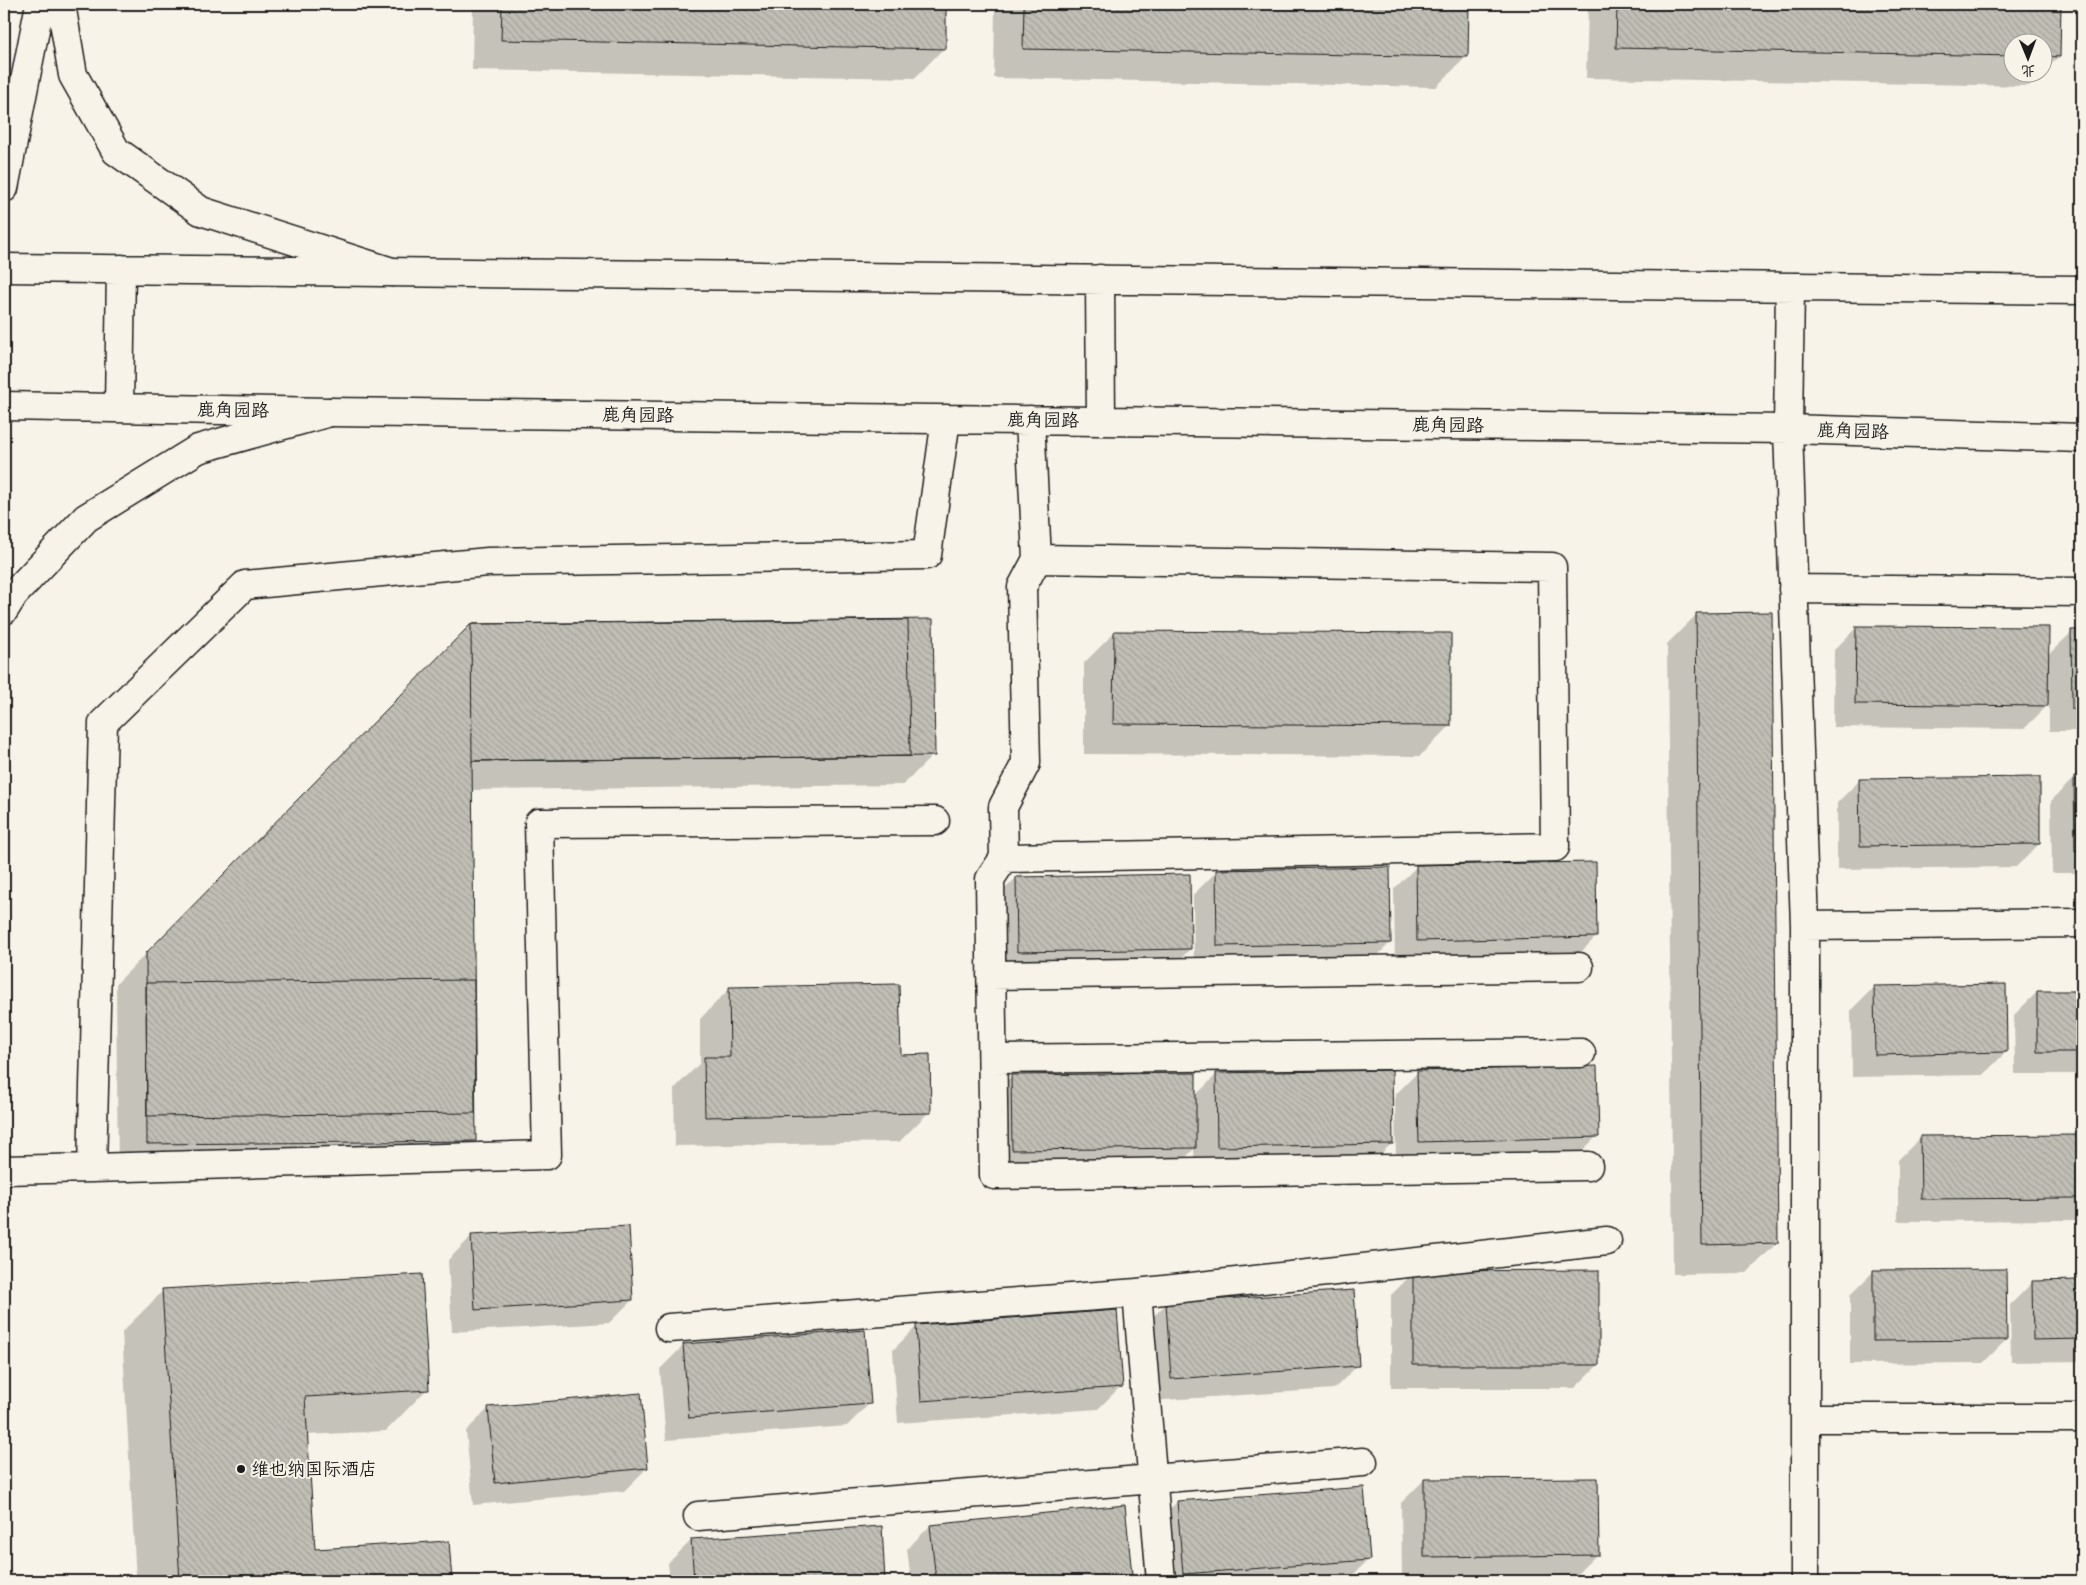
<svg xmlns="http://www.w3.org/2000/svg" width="2086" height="1585" viewBox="0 0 2086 1585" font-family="'Architects Daughter','LXGW WenKai TC',sans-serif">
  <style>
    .shadow { fill: #0003 }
    .building { fill: url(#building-back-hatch); stroke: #1c1c1c }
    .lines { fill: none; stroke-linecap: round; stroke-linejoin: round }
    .minor-casing { stroke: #1c1c1c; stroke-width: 31 }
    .major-casing { stroke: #1c1c1c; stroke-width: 31 }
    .minor { stroke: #f7f3e8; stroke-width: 28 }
    .major { stroke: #f7f3e8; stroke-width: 28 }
    .poi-dot { fill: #1c1c1c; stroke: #f7f3e8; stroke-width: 2 }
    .labels { text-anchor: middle; stroke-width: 4; stroke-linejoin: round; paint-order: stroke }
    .street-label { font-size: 18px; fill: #1c1c1c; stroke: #f7f3e8 }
    .poi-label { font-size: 18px; fill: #1c1c1c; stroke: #f7f3e8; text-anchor: start }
  </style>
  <defs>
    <pattern id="building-back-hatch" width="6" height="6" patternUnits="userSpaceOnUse" patternTransform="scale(1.25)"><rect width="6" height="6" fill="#c0beb5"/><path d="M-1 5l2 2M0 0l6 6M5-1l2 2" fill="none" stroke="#a4a39b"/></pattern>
  </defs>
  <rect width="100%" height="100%" fill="#f7f3e8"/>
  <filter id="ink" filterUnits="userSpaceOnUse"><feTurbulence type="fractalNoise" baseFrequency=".02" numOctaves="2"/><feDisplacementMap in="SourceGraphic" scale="10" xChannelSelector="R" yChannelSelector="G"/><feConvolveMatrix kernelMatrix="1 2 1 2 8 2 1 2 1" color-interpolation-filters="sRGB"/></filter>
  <g filter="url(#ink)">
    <path class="shadow" d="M473,4h472l-1,44 -29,30 -443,-8z
      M998,4h470l-2,53 -30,30 -442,-9 1,-72z
      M1590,4h470l-1,52 -15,16v-30h-30v30h29l-14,14 -443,-8 2,-72z
      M1697,614l80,629 -30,30 -74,1 -6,-630z
      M1857,627l190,29 25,-24 10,-1v100h-33v-27l-25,25 -191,-2 1,-77z
      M1114,633l336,93 -30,30 -336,-2v-91z
      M441,656l492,99 -30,30 -432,5 3,351 -30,30 -326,3 -2,-190z
      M2082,777v96h-30l-1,-72 23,-23z
      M1860,780l179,64 -23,23 -179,2v-66z
      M1417,866l179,71 -23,23 -178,3 -1,-74z
      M1216,872l174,71 -23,23 -173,3 -1,-74z
      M1016,878l174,71 -23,23 -173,3 -1,-74z
      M1874,987l132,65 -23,23 -131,2 -1,-67z
      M729,989l170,67 30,56 -30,30 -224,4 -1,-57 26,-26v-44z
      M2037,992h45v82h-67l-1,-59z
      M1418,1072l179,64 -23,23 -178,5 -1,-69z
      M1217,1074l175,69 -23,23 -174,3 -1,-20 -22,22 -183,2v-74l23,-23 183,20z
      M2082,1136v84l-184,1v-61l23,-23z
      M471,1237l161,63 -23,23 -157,9 -4,-72z
      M1414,1272l184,93 -23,23h-184v-93z
      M1873,1272l133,68 -23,23 -133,1v-69z
      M2082,1281v80l-71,1 -1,-57 23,-23z
      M163,1291l264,98 -41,42 -80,4 7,115 135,-8 2,39h-314l-14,-249z
      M1166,1304l191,62 -23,23 -185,12 -6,-74z
      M916,1327l205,59 -23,23 -200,14 -5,-73z
      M683,1346l187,57 -23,23 -181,14 -6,-71z
      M489,1408l158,60 -23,23 -151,14 -7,-74z
      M1424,1480l173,74 -23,23 -172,2 -1,-76z
      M1362,1488l6,72 -21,21h-188l-5,-56 23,-23z
      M930,1526l201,49 -7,6h-213l-4,-32z
      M881,1527l3,54h-214l-2,-18 24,-23z"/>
    <path class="building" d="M502,4h444v45l-445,-9z
      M1024,4h445l-1,53 -445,-8z
      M1617,4h444l-1,53 -16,-1v-14h-30v14l-398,-8z
      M1772,612l6,631 -76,2 -6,-632z
      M933,619l2,137 -463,5 4,380 -329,3 -1,-191 325,-329z
      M908,620l2,136 -438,5 -1,-137z
      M1856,626l193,1 -1,79 -193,-2z
      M2071,630h11v79h-10z
      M1114,631l337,2v93l-338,-2z
      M2074,776h8v75h-7z
      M2040,777v67l-180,2 -1,-67z
      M1596,862l1,75 -180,4 -1,-76z
      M1390,867l1,76 -174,3 -1,-76z
      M1190,874l1,75 -174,3 -1,-75z
      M474,980l1,133 -328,3 -1,-133z
      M899,984l2,71 29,-1 1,59 -226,4 -1,-60h26l-1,-70z
      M2006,984l1,68 -132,3 -1,-69z
      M2037,991h45v61h-45z
      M1597,1066l2,71 -180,5 -2,-71z
      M1392,1070l1,74 -176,3 -1,-74z
      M1196,1073v75l-184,2 -1,-75z
      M2082,1135v63l-161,1 -1,-63z
      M629,1226l4,74 -158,10 -4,-75z
      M2006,1269l1,71 -134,1v-71z
      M1599,1270v95h-186v-94z
      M422,1274l7,116 -124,7 10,152 134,-8 3,40h-272l-18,-292z
      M2082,1280v59l-49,1 -1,-59z
      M1354,1290l5,76 -188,13 -5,-76z
      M1117,1310l6,77 -202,14 -5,-76z
      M865,1330l6,74 -182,14 -6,-74z
      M641,1393l7,75 -153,15 -7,-76z
      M1598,1478l1,77 -175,2v-78z
      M1364,1487l6,73 -187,14 -6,-73z
      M1125,1505l7,70 -58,6h-138l-6,-56z
      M882,1526l3,55h-191l-3,-42z"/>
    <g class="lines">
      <g class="minor-casing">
        <path id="minor" d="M4,268l2078,22
          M1100,279l1,142
          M1790,287l-2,142 17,497v655
          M4,406l326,6 1458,17 294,9
          M119,408l2,-139
          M1030,420l7,139 -15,28 4,176 -23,44 1,51 551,-11 -3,-280 -515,-8
          M1793,589l289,3
          M1004,858l-14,21 4,296 594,-9
          M1805,926l277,-3
          M991,975l588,-8
          M993,1059l588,-6
          M92,1168l455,-13 -8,-332 396,-2
          M4,1170l88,-2 11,-445 142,-138 243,-23 439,-7 19,-136
          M669,1328l468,-35
          M1805,1418h277
          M698,1516l665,-54
          M1161,1581l-24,-288 470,-52"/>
      </g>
      <g class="major-casing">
        <path id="major" d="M61,4l12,71 43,76 85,60 191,61
          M4,188l36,-184
          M4,610l10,-16 72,-76 112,-69 132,-37"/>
      </g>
      <use href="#minor" class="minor"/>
      <use href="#major" class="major"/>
    </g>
  </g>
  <circle class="poi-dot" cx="241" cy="1469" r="5"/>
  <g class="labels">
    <g class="street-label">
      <text transform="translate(233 410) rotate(1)" y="6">鹿角园路</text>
      <text transform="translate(638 415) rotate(1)" y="6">鹿角园路</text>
      <text transform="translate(1043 420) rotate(1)" y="6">鹿角园路</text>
      <text transform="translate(1448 425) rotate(1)" y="6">鹿角园路</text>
      <text transform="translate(1853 431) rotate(2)" y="6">鹿角园路</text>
    </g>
    <g class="poi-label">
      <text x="251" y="1475">维也纳国际酒店</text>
    </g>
  </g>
  <rect width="2086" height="1585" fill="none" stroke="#f7f3e8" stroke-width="20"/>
  <rect x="10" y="10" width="2066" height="1565" fill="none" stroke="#1c1c1c" stroke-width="2" filter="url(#ink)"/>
  <g transform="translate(2028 58) rotate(179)"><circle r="24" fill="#f7f3e8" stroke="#9f9d96"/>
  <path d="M0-4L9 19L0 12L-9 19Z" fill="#1c1c1c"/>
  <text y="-8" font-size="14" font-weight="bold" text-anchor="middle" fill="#1c1c1c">北</text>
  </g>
</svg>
